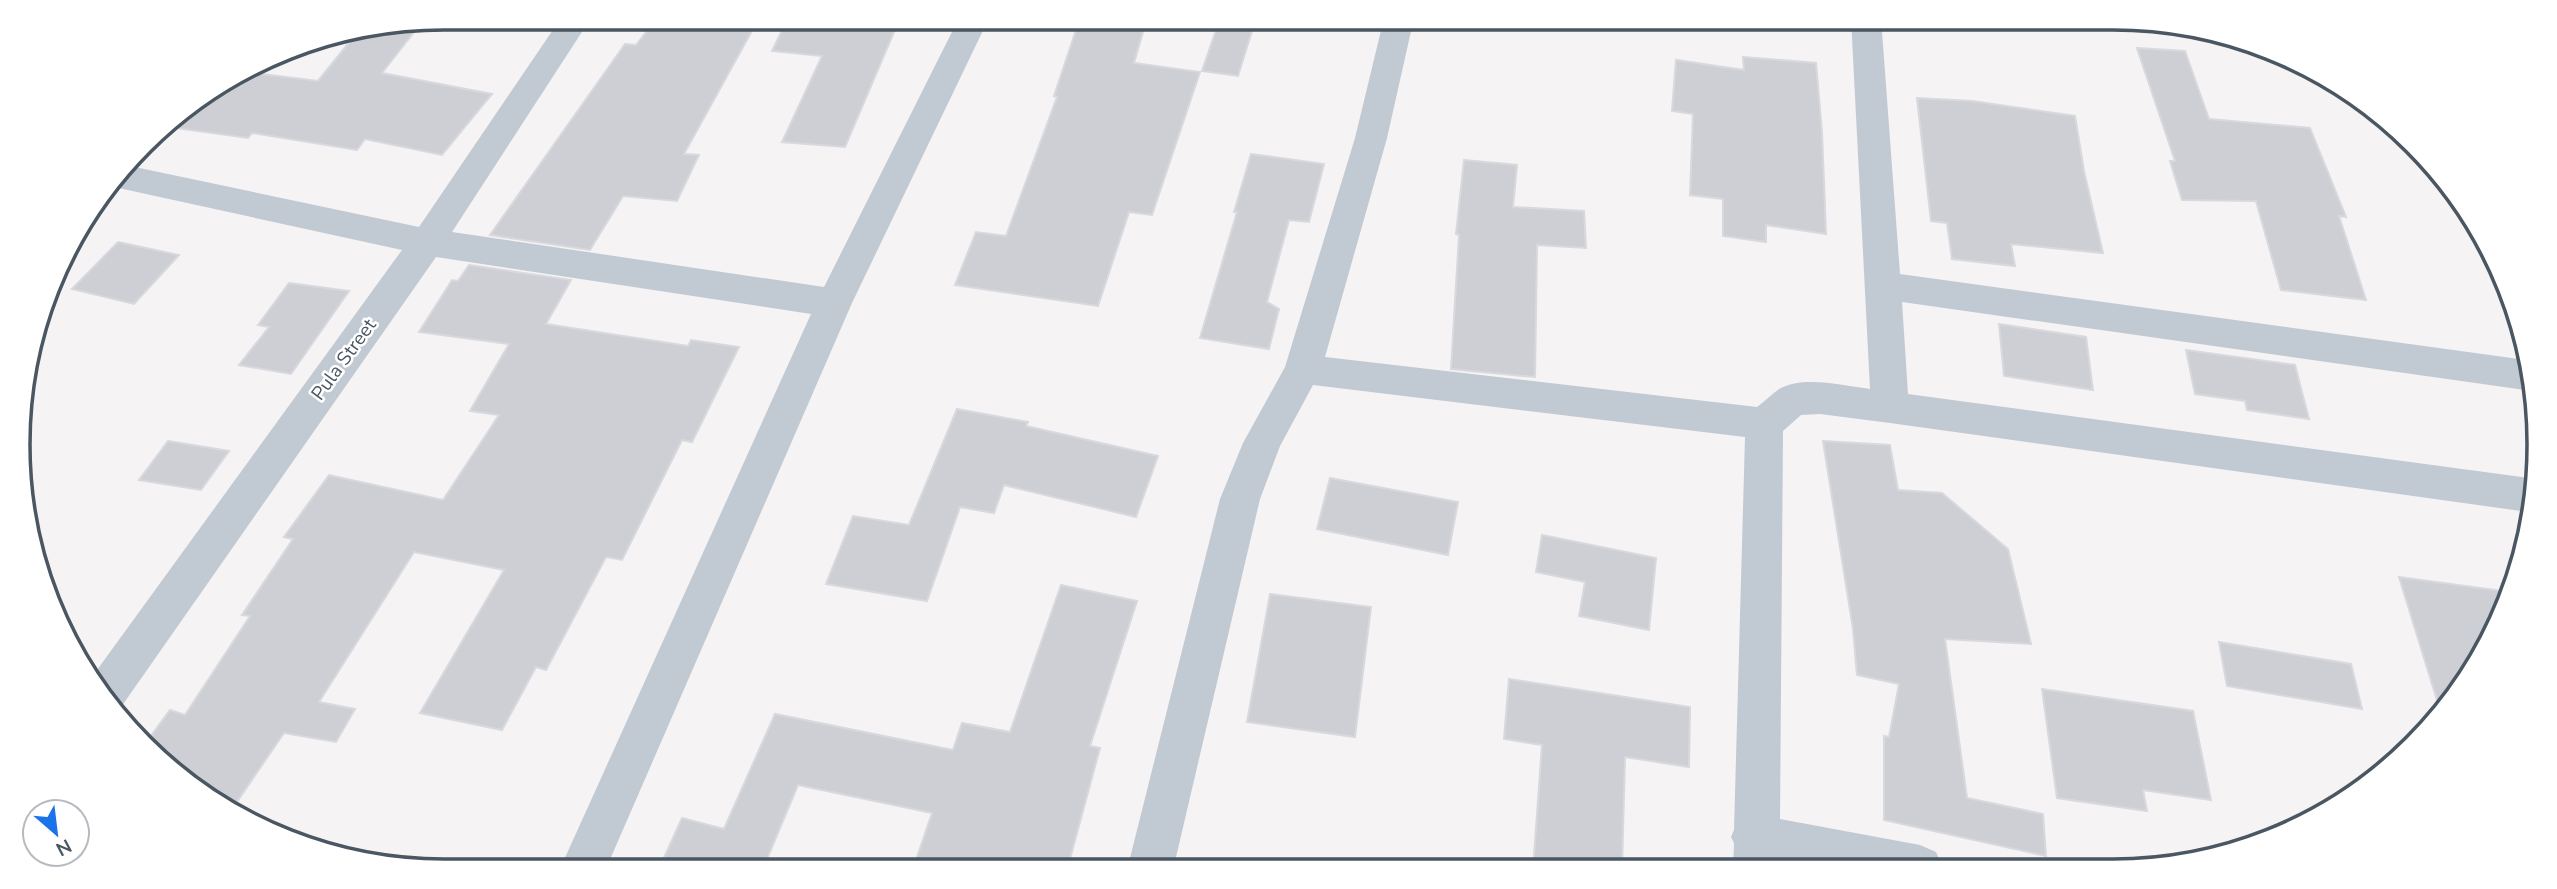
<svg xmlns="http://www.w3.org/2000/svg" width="2557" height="889" viewBox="0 0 2557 889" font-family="'Nunito Sans',sans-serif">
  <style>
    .building { fill: #cdcfd5; stroke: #d7d9de; stroke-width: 2 }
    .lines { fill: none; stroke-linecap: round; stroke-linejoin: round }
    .minor { fill: #c1cad2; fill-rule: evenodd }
    .labels { text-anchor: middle; stroke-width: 5; stroke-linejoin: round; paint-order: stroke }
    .street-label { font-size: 19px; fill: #4a5661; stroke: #fff }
    .rim { fill: none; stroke: #4a5661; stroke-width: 3.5 }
  </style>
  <rect width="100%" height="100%" fill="#f5f3f3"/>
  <path class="building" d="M657,18h102l-75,136 15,1 -22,46 -54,-5 -33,54 -100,-15 135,-191 11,1z
    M788,18h112l-55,129 -63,-5 40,-86 -50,-5z
    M1080,18h67l-13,45 66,9 -48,143 -23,-3 -31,94 -143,-21 21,-53 30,4 51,-139 -3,-1z
    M422,22l-40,51 110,21 -50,61 -77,-16 -8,11 -105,-17 -4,5 -87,-12 86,-54 71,9 37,-46z
    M1217,27l35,4 -14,45 -36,-5z
    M2137,48l48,3 24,68 101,9 36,89 -7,-1 27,84 -85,-10 -25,-89 -74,-1 -12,-39h5z
    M1743,57l73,6 6,69 4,102 -60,-9v17l-43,-6v-37l-33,-4 3,-81 -21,-3 4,-51 68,10z
    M1917,98l55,3 103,15 9,55 19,82 -92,-9 4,22 -63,-7 -5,-36 -16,-2z
    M1251,154l73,10 -15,58 -20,-2 -22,82 12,7 -10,40 -69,-11 37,-126h-3z
    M1464,160l53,5 -4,42 71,4 2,37 -49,-3 -2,132 -84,-8 8,-134 -3,-1z
    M118,242l61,13 -45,49 -62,-15z
    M469,265l102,15 -25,44 142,22 3,-6 48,7 -47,95 -10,-2 -60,120 -16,-3 -60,113 -10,-3 -34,63 -82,-17 84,-143 -90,-18 -95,150 36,7 -19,33 -52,-9 -50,73 -28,-8 -58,-58 22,-30 15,5 65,-99 -8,-1 51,-76 -9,-2 45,-62 114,25 56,-85 -29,-4 39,-67 -90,-12 33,-52 6,1z
    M289,283l60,8 -58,83 -52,-9 30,-38 -11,-2z
    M1999,324l87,13 7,53 -89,-14z
    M2186,350l109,15 14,54 -62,-9 -2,-9 -50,-7z
    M957,409l71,13 -2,4 132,30 -22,61 -132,-32 -10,28 -34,-6 -33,94 -101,-17 27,-68 56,9z
    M168,441l61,10 -28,39 -62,-10z
    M1823,441l67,4 8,45 44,3 66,56 23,95 -86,-5 22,159 76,16 3,42 -162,-36v-84l5,1 10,-53 -42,-9 -4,-46z
    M1330,478l128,24 -10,53 -131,-26z
    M1542,535l114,23 -7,72 -70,-14 6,-34 -49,-10z
    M2399,577l111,15 -28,66 -42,52z
    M1061,585l76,16 -47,145 10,2 -33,122h-97l-54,-10 16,-47 -134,-28 -36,86h-104l24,-53 42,11 51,-115 178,36 9,-27 48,9z
    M1270,594l101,13 -16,130 -108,-15z
    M2219,642l132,22 11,45 -135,-23z
    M1509,679l181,28 -1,60 -64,-10 -3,112h-89l9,-124 -38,-6z
    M2042,689l151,22 18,89 -68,-10 4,21 -90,-13z"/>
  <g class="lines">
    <path class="minor" d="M561,18h30l-139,214 372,55 135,-269h30l-137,285 -247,568h-46l252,-557 -375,-57 -317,453 -30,-29 313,-431 -288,-63 16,-21 289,61z
      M1384,18h30l-27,120 -62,219 432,50c7,-5 15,-13 22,-18 25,-14 65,-3 91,0l-19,-371h30l19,256 626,86 10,28 -4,3 -630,-89 6,92 621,84 -1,34 -638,-89 -70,-9 -19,1 -18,16 -3,388 140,26 16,7 7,16 -142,1 -22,-5v5h-46l1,-26 -3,-6 3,-7 11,-393 -432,-52 -33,61 -20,53 -87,371h-46l93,-371 23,-56 42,-76 70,-229z"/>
  </g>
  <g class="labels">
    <g class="street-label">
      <text transform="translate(343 359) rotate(-54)" y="7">Pula Street</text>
    </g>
  </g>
  <path d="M0 0H2557V889H0ZM444 30H2113A414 414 0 0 1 2527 444V445A414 414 0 0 1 2113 859H444A414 414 0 0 1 30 445V444A414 414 0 0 1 444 30Z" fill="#fff" fill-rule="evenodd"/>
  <path class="rim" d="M444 30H2113A414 414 0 0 1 2527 444V445A414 414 0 0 1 2113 859H444A414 414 0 0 1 30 445V444A414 414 0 0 1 444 30Z"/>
  <g transform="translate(56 833) rotate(152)"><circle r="33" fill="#ffffff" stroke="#b7bbc0" stroke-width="2"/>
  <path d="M0-5L12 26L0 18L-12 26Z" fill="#1a73e8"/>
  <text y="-10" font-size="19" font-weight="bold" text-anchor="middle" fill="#4a5661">N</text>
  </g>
</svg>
